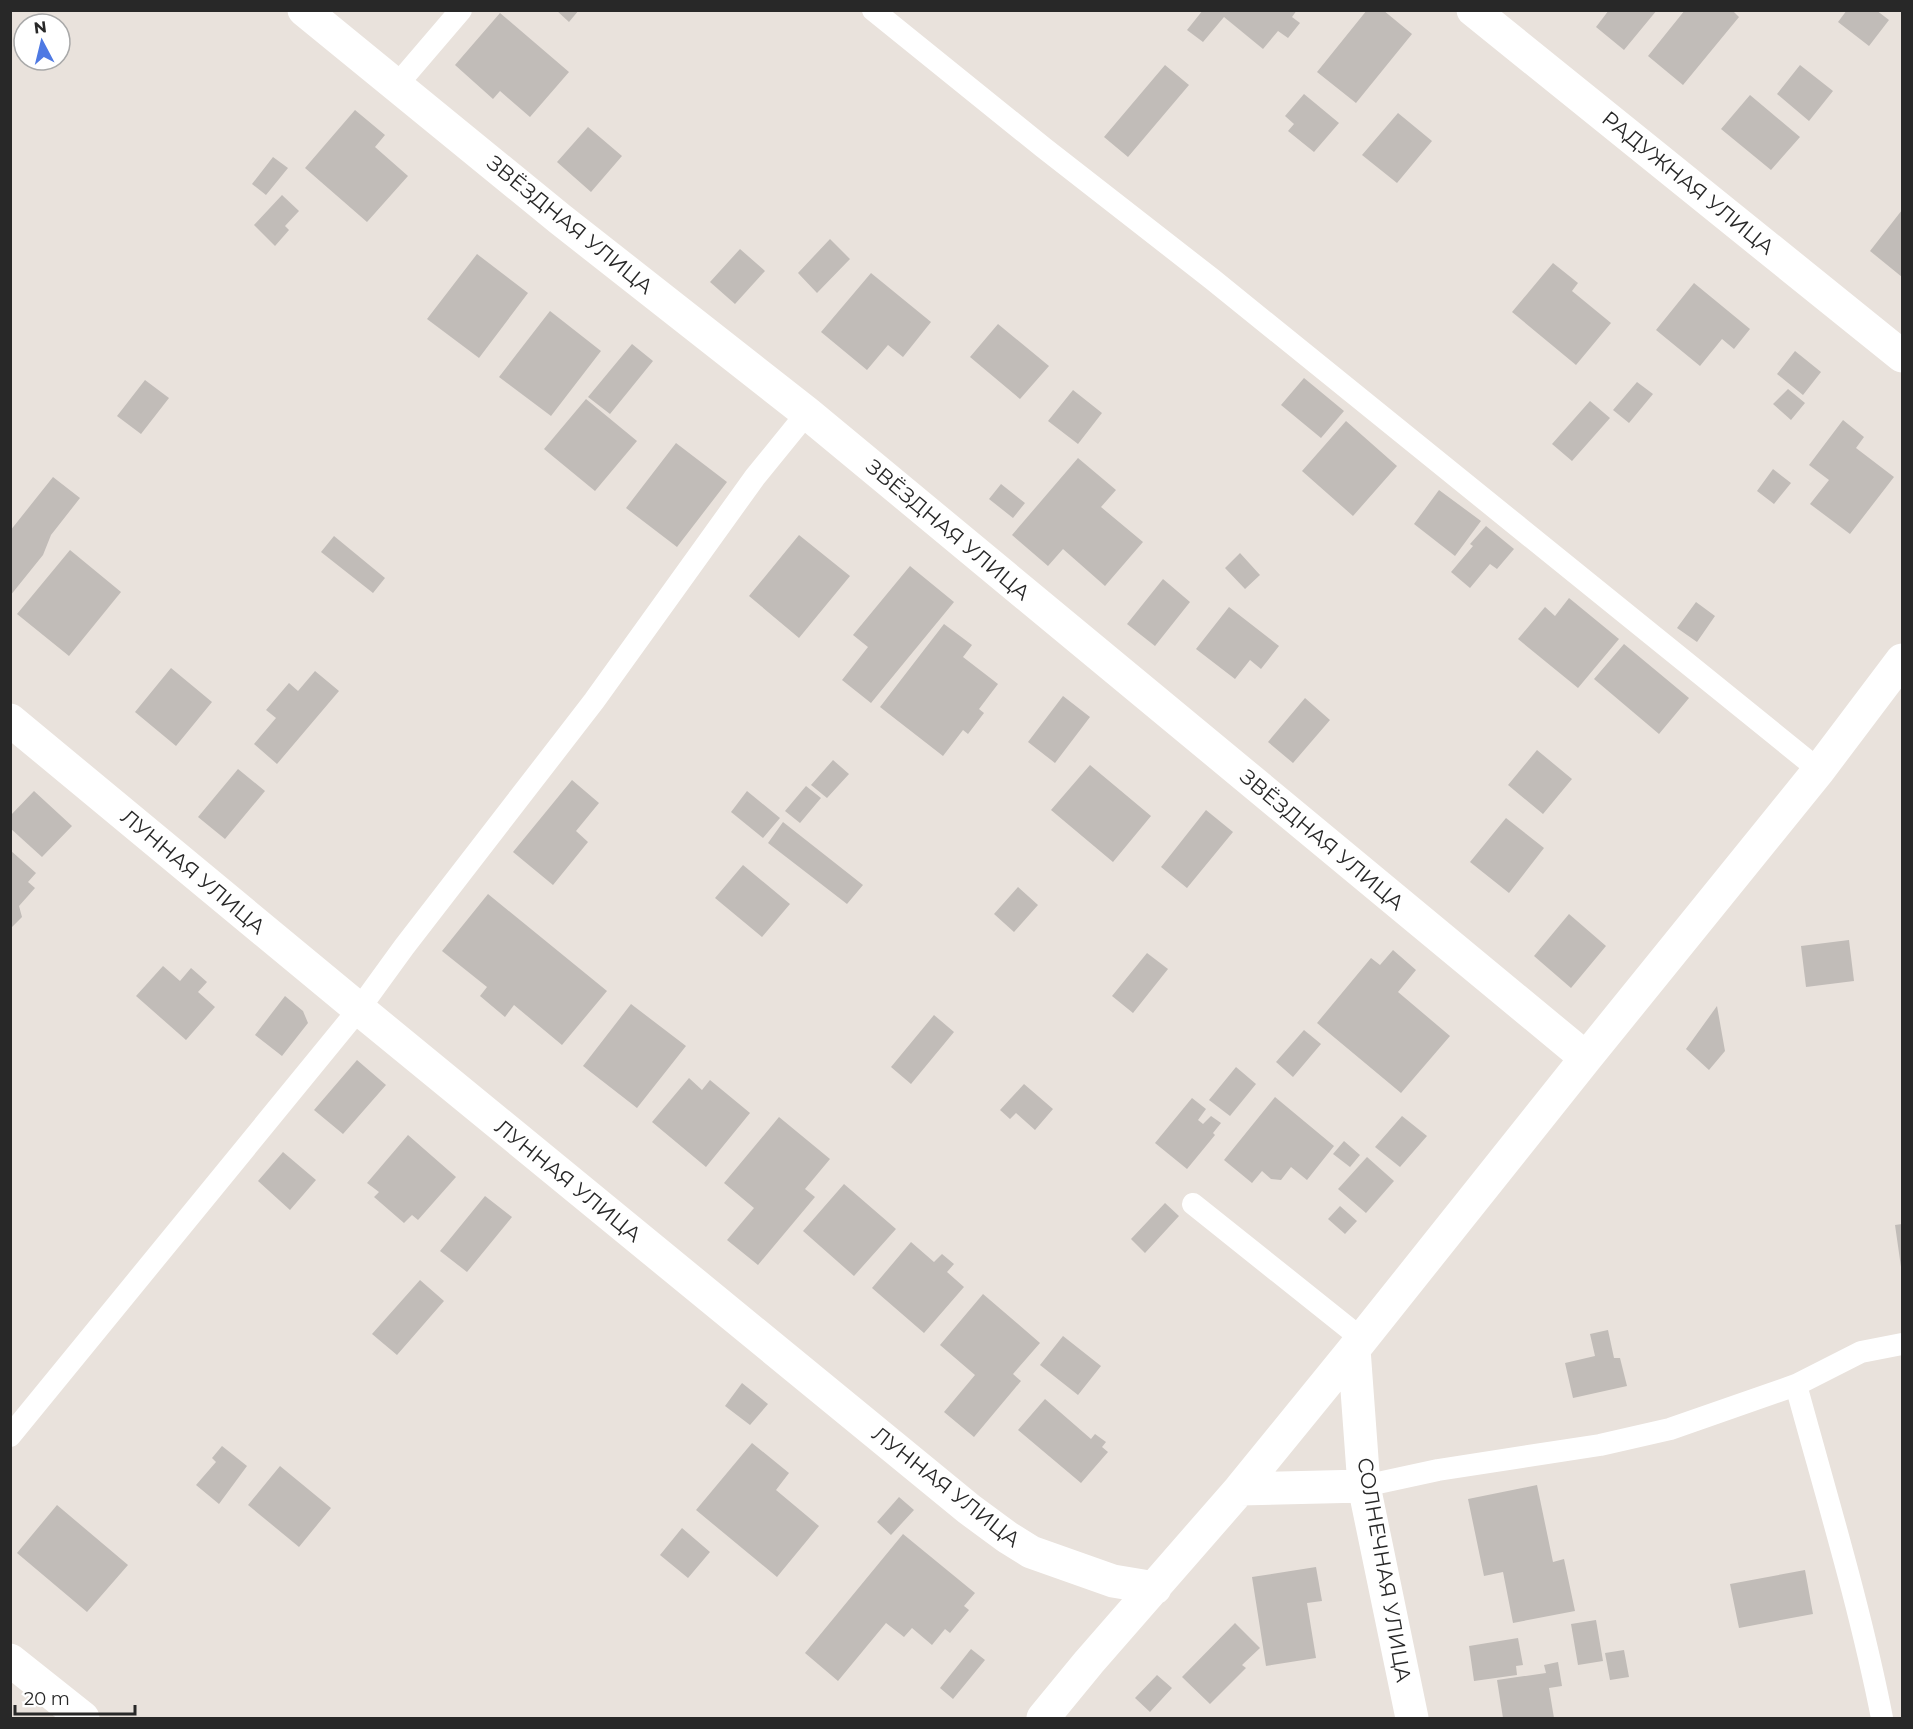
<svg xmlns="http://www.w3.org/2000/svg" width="1913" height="1729" viewBox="0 0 1913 1729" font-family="Montserrat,sans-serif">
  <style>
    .building { fill: #c1bcb8 }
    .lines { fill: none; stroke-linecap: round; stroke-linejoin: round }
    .service { stroke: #fff; stroke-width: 22 }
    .minor { stroke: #fff; stroke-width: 33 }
    .labels { text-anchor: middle; stroke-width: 4.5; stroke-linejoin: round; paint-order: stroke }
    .street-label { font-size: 21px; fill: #282828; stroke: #fff }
  </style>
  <rect width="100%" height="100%" fill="#e9e2dc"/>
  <path class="building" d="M556,10h23l-10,12z
    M1203,10h94l-5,7 8,6 -12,15 -10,-7 -15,18 -39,-32 -21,25 -16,-12z
    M1367,10h16l29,24 -56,69 -39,-31z
    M1609,10h48l-33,40 -28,-23z
    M1685,10h47l7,7 -56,68 -35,-29z
    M1847,10h29l13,10 -20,26 -31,-24z
    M500,13l69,59 -39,45 -30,-26 -7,8 -38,-34z
    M1165,65l24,20 -61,72 -24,-20z
    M1800,65l33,26 -24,30 -32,-27z
    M1304,94l35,29 -25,29 -26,-21 6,-7 -9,-8z
    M1750,95l50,42 -29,33 -50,-41z
    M355,110l30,25 -10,12 33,29 -41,46 -62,-54z
    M1398,113l34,28 -35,42 -35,-28z
    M588,127l34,29 -31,36 -34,-30z
    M273,157l15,11 -22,27 -14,-11z
    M282,195l17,16 -14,15 4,4 -14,16 -21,-21z
    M1902,210v67l-32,-26z
    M830,239l20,20 -33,34 -19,-20z
    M740,249l25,22 -30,33 -25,-22z
    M477,254l51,39 -49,65 -52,-39z
    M1553,263l25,20 -6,8 39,32 -35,42 -64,-53z
    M871,273l60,49 -28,35 -15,-12 -21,25 -46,-38z
    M1694,283l56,46 -16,20 -12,-10 -22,27 -44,-36z
    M550,311l51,40 -50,65 -52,-39z
    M998,324l51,42 -29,33 -50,-42z
    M632,344l21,17 -43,53 -22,-17z
    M1795,351l26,21 -18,23 -26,-21z
    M1304,378l40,33 -23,27 -40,-33z
    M145,380l24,18 -28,36 -24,-18z
    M1637,382l16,12 -24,29 -16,-13z
    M1788,389l17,14 -14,17 -18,-16z
    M1073,390l29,23 -24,31 -30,-23z
    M586,399l51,42 -42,50 -51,-42z
    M1590,401l20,17 -38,43 -20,-17z
    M1843,420l21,17 -8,11 38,29 -44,57 -40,-30 19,-24 -20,-15z
    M1346,421l51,45 -44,50 -51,-45z
    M676,443l51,39 -50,65 -51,-39z
    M1078,458l38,32 -15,17 42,35 -38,44 -42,-37 -15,17 -36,-31z
    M1773,469l18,14 -17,21 -17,-13z
    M53,477l27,21 -29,37 -8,20 -33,41v-65z
    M1001,484l24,19 -12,15 -24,-19z
    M1439,490l42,31 -26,35 -41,-32z
    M1486,526l28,23 -17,20 -7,-5 -20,24 -19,-16 22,-26 -3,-2z
    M799,535l51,41 -51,62 -50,-42z
    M334,536l51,42 -12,15 -52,-41z
    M70,550l51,42 -52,64 -52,-42z
    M1240,553l20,22 -15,14 -20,-21z
    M910,566l44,36 -83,101 -29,-23 26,-33 -15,-12z
    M1163,579l27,23 -35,44 -28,-22z
    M1569,598l50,41 -41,49 -60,-49 27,-32 10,9z
    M1696,602l19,14 -18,26 -20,-14z
    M1229,607l50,39 -18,23 -11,-9 -15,19 -39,-30z
    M944,624l28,21 -9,12 35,27 -19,25 5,4 -16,21 -5,-4 -20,26 -63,-49z
    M1624,644l65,54 -30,36 -65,-55z
    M171,668l41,34 -36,44 -41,-34z
    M315,671l24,20 -62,73 -23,-20 22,-26 -10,-8 23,-27 9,8z
    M1063,696l27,21 -35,46 -27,-21z
    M1305,698l25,22 -37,43 -25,-21z
    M1537,750l35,29 -29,35 -35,-29z
    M833,760l16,14 -22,24 -16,-13z
    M1090,765l61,51 -38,46 -62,-52z
    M238,769l27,22 -40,48 -27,-22z
    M572,780l27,23 -23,28 12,11 -35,43 -40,-33z
    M806,786l15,12 -21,25 -15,-12z
    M34,791l38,35 -30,31 -32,-29v-12z
    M747,791l33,27 -17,20 -32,-26z
    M1206,810l27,22 -46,56 -26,-21z
    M1506,818l38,30 -35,45 -39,-31z
    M783,822l80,63 -16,19 -79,-61z
    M10,850l26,23 -8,9 7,6 -16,18 3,11 -12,12z
    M743,865l47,39 -28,33 -47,-39z
    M1018,887l20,18 -24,27 -20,-18z
    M488,894l119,97 -45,54 -48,-40 -9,12 -25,-21 7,-9 -45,-36z
    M1569,914l37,32 -35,42 -37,-32z
    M1849,940l5,41 -48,6 -5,-41z
    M1393,950l23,20 -18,22 52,44 -49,57 -84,-70 54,-65 9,7z
    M1147,953l21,16 -35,44 -21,-17z
    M163,966l17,15 11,-13 16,14 -9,10 17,15 -29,33 -50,-44z
    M285,996l18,15 5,12 -26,33 -27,-21z
    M631,1004l55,42 -49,62 -54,-42z
    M1717,1006l8,45 -16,19 -23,-21z
    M934,1015l20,17 -43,52 -20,-17z
    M1304,1030l17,14 -28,33 -17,-15z
    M357,1060l29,25 -43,49 -29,-24z
    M1236,1067l20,17 -26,32 -21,-16z
    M689,1078l13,12 8,-10 40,33 -44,54 -54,-45z
    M1024,1084l29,25 -18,21 -19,-17 -6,6 -10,-9z
    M1275,1097l59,49 -27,34 -16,-13 -10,13 -10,-1 -9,-8 -10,12 -28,-23z
    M1192,1098l14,11 -8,11 5,4 8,-8 10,7 -8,10 2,2 -28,34 -32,-26z
    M1402,1116l25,20 -27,31 -25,-20z
    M779,1117l51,42 -25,30 10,8 -57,68 -31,-25 27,-32 -30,-25z
    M408,1135l48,42 -38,43 -6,-5 -8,8 -30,-26 5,-5 -12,-9z
    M1344,1141l16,14 -10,12 -17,-13z
    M283,1152l33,28 -26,30 -32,-29z
    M1367,1157l27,24 -28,32 -28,-24z
    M844,1184l52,45 -42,47 -51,-45z
    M485,1196l27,21 -45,55 -27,-21z
    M1165,1203l14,13 -34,37 -14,-14z
    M1340,1206l17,15 -12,13 -17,-15z
    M1902,1224v43h-1l-6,-42z
    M911,1242l23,20 8,-8 12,10 -7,8 17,15 -40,46 -52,-45z
    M420,1280l24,21 -47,54 -25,-21z
    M983,1294l57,49 -27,31 8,7 -47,56 -30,-25 31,-37 -35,-30z
    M1608,1330l6,28h6l7,28 -54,12 -8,-35 30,-7 -5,-22z
    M1063,1336l38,30 -23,29 -38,-30z
    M742,1383l26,21 -18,21 -25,-19z
    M1045,1399l46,40 4,-5 11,8 -4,5 6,5 -27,31 -63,-53z
    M752,1443l37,30 -13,17 43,36 -42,51 -81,-67z
    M222,1446l25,20 -28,38 -23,-19 20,-23 -4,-4z
    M280,1466l51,42 -32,39 -51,-42z
    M1537,1485l16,77 11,-3 11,52 -62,12 -10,-51 -19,4 -16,-77z
    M899,1497l15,13 -23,25 -14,-13z
    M57,1505l71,60 -41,47 -70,-59z
    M682,1528l28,24 -22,26 -28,-23z
    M903,1534l72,59 -11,13 5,4 -19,23 -5,-4 -13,16 -20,-17 -8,9 -18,-14 -48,58 -33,-28z
    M1316,1567l6,34 -15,2 9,55 -50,8 -14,-89z
    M1805,1570l8,44 -74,14 -9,-44z
    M1596,1620l7,41 -25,4 -7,-41z
    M1235,1623l25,25 -18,17 4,3 -36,36 -28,-27z
    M1518,1638l5,27 -7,1 1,9 -43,6 -5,-35z
    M971,1649l14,11 -32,39 -13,-11z
    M1624,1650l5,27 -19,3 -5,-27z
    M1558,1662l4,24 -13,2 5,30h-51l-6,-38 49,-7 -2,-8z
    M1157,1675l15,13 -22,24 -15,-14z"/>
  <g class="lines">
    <path class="service" d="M873,10l171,138 168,131 607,491
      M396,86l65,-76
      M1193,1204l169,135
      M1796,1385c30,110 64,221 86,333
      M10,1436l349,-427 45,-62 190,-246 161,-224 52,-64
      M1364,1486l74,-16 162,-25 70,-16 126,-44 65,-33 41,-8"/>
    <path class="minor" d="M304,10l256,209 247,194 779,645
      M1473,10l429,346
      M10,720l349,289 610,500 38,28 24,15 82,29 42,7
      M1354,1349l10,137 48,232
      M1240,1489l124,-3
      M10,1660l73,58
      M1043,1718l46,-56 151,-173 114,-140 232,-291 233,-288 83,-110"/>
  </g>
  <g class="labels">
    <g class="street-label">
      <text transform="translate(1688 183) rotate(39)" y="7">РАДУЖНАЯ УЛИЦА</text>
      <text transform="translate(570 225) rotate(39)" y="7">ЗВЁЗДНАЯ УЛИЦА</text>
      <text transform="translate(948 530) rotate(40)" y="7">ЗВЁЗДНАЯ УЛИЦА</text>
      <text transform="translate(1322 840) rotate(40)" y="7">ЗВЁЗДНАЯ УЛИЦА</text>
      <text transform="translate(193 872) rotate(40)" y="7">ЛУННАЯ УЛИЦА</text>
      <text transform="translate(568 1181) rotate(39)" y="7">ЛУННАЯ УЛИЦА</text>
      <text transform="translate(946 1487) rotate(38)" y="7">ЛУННАЯ УЛИЦА</text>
      <text transform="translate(1384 1570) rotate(80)" y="7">СОЛНЕЧНАЯ УЛИЦА</text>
    </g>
  </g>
  <rect width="1913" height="1729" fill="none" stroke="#282828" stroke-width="24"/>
  <g transform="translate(42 42) rotate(353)"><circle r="28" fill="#ffffff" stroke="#a9a9a9" stroke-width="1.5"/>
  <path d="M0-4.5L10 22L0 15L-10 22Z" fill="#4e79e3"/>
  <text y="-9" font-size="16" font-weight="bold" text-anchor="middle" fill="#282828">N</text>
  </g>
  <path d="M15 1705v9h120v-9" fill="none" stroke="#282828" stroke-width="3"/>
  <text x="24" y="1705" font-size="18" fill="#282828" stroke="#ffffff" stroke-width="4.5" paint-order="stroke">20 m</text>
</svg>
